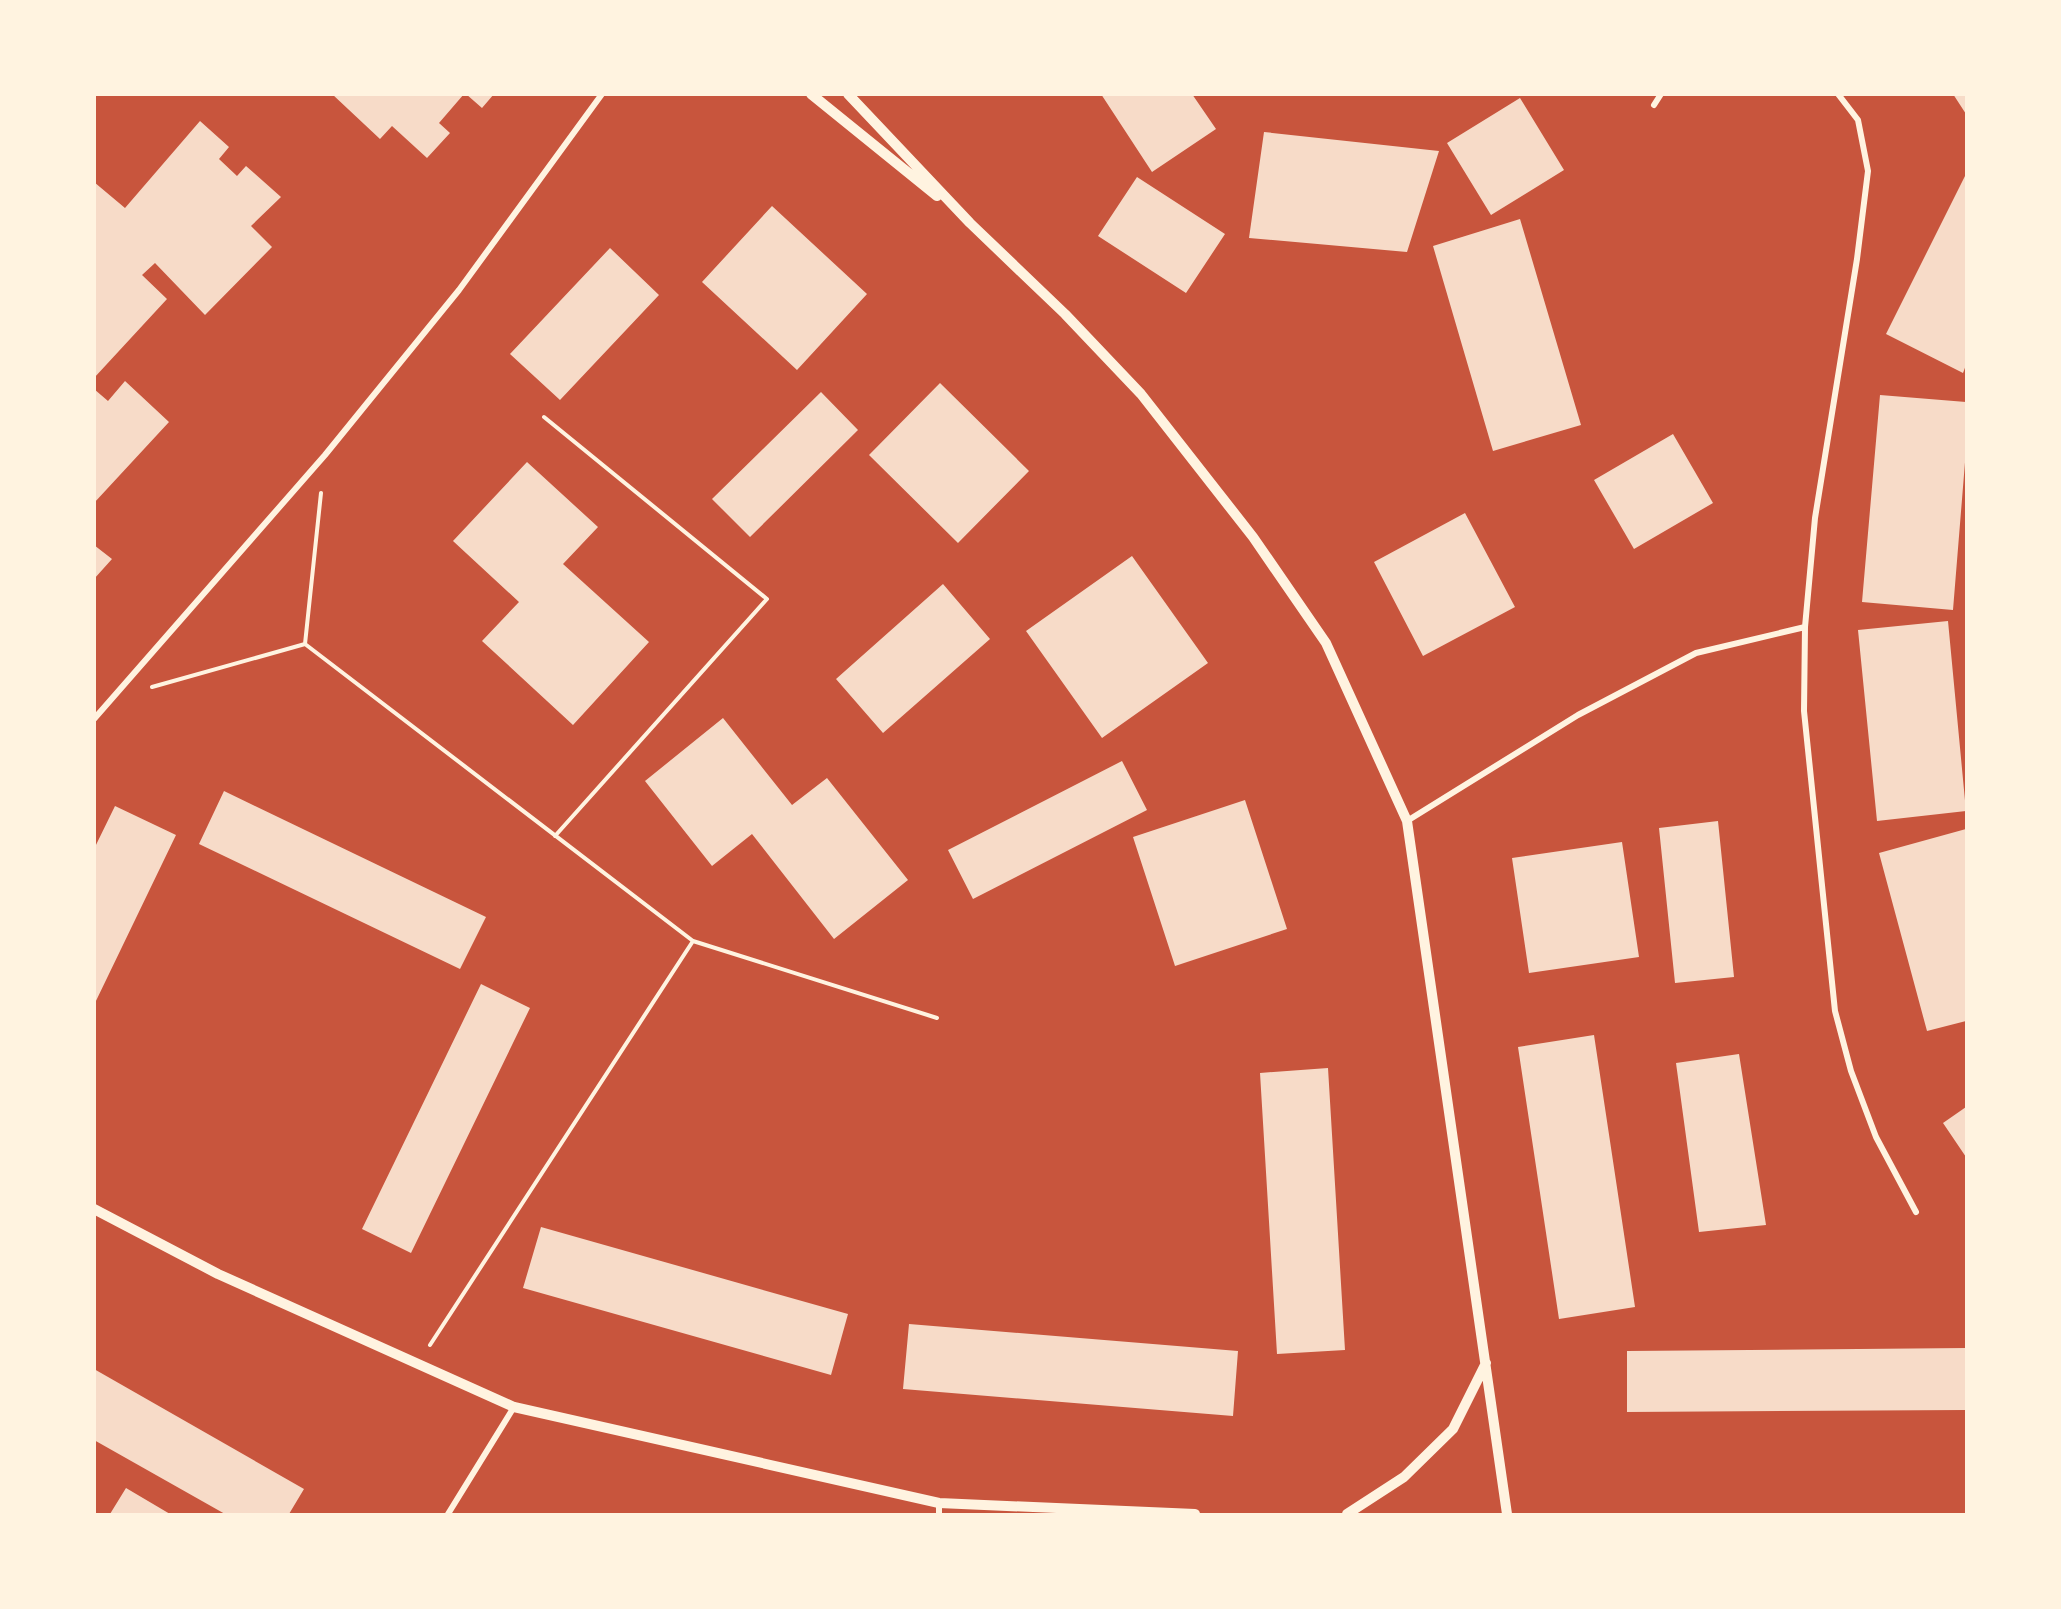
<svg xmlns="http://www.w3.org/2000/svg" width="2061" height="1609" viewBox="0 0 2061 1609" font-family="'IBM Plex Sans',sans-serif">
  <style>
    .building { fill: #f7dbc8 }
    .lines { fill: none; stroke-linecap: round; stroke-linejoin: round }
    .path { stroke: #fff3e0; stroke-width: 4 }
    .minor { stroke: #fff3e0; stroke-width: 6 }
    .tertiary { stroke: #fff3e0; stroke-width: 10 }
  </style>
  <rect width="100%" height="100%" fill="#c8553d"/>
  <path class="building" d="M332,94h132l-25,29 11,10 -23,25 -35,-32 -12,13z
    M466,94h28l-12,14z
    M1101,94h91l24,35 -64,43z
    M1953,94h13v20z
    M1520,98l44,72 -73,45 -44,-72z
    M200,121l29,26 -10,12 18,17 9,-10 35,31 -30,29 21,21 -67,68 -50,-52 -13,12 25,24 -73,79v-196l31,26z
    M1264,132l175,19 -32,101 -158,-14z
    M1966,174v191l-3,8 -77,-39z
    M1137,177l88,57 -39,59 -88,-57z
    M772,206l95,88 -70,76 -95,-88z
    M1520,219l61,206 -88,26 -60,-205z
    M610,248l49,47 -99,105 -50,-46z
    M125,381l44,41 -75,81v-114l14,12z
    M940,383l89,88 -71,72 -89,-88z
    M821,392l37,38 -108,107 -38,-38z
    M1880,395l86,7v48l-13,160 -91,-8z
    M1673,434l40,69 -79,46 -40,-69z
    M527,462l71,65 -35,37 86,78 -76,83 -91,-84 37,-39 -66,-61z
    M1465,513l50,94 -92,49 -49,-94z
    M94,545l18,14 -18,20z
    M1132,556l76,107 -106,75 -76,-107z
    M943,584l47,55 -107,94 -47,-54z
    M1948,621l18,190 -89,10 -19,-191z
    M723,718l69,87 35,-27 81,102 -74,59 -82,-105 -40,32 -67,-85z
    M1122,761l25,49 -174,89 -25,-49z
    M224,791l262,126 -26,52 -261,-125z
    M1245,800l42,129 -112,37 -42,-129z
    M115,806l61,29 -82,170v-156z
    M1718,821l16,156 -59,6 -16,-155z
    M1966,829v192l-39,10 -48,-178z
    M1622,842l17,115 -110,16 -17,-115z
    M481,984l49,24 -119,245 -49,-24z
    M1594,1035l41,272 -76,12 -41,-272z
    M1739,1054l27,171 -67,7 -23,-169z
    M1328,1068l17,282 -68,4 -17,-281z
    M1966,1107v50l-23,-34z
    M541,1227l307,87 -17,61 -308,-87z
    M909,1324l329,27 -5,65 -330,-27z
    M1966,1348v62l-339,2v-61z
    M94,1369l210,120 -15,25h-64l-131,-74z
    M126,1488l44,26h-60z"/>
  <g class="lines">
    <path class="path" d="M544,417l223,182 -212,237
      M305,644l388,297 244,77
      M305,644l16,-151
      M152,687l153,-43
      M430,1345l263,-404"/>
    <path class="minor" d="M1838,94l20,26 10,51 -11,88 -42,259 -10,109 -1,84 31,300 16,60 25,66 40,75
      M1654,105l7,-11
      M94,719l231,-264 134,-165 143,-196
      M1407,821l171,-106 118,-62 109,-26
      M448,1514l66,-107
      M939,1514v-11"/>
    <path class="tertiary" d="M811,94l126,102
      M848,94l122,129 95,91 76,80 112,143 73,106 81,178 100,693
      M94,1209l124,65 296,133 425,96 256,11
      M1347,1514l57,-37 49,-48 33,-66"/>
  </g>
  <rect width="2061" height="1609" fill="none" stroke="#fff3e0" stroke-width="192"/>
</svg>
